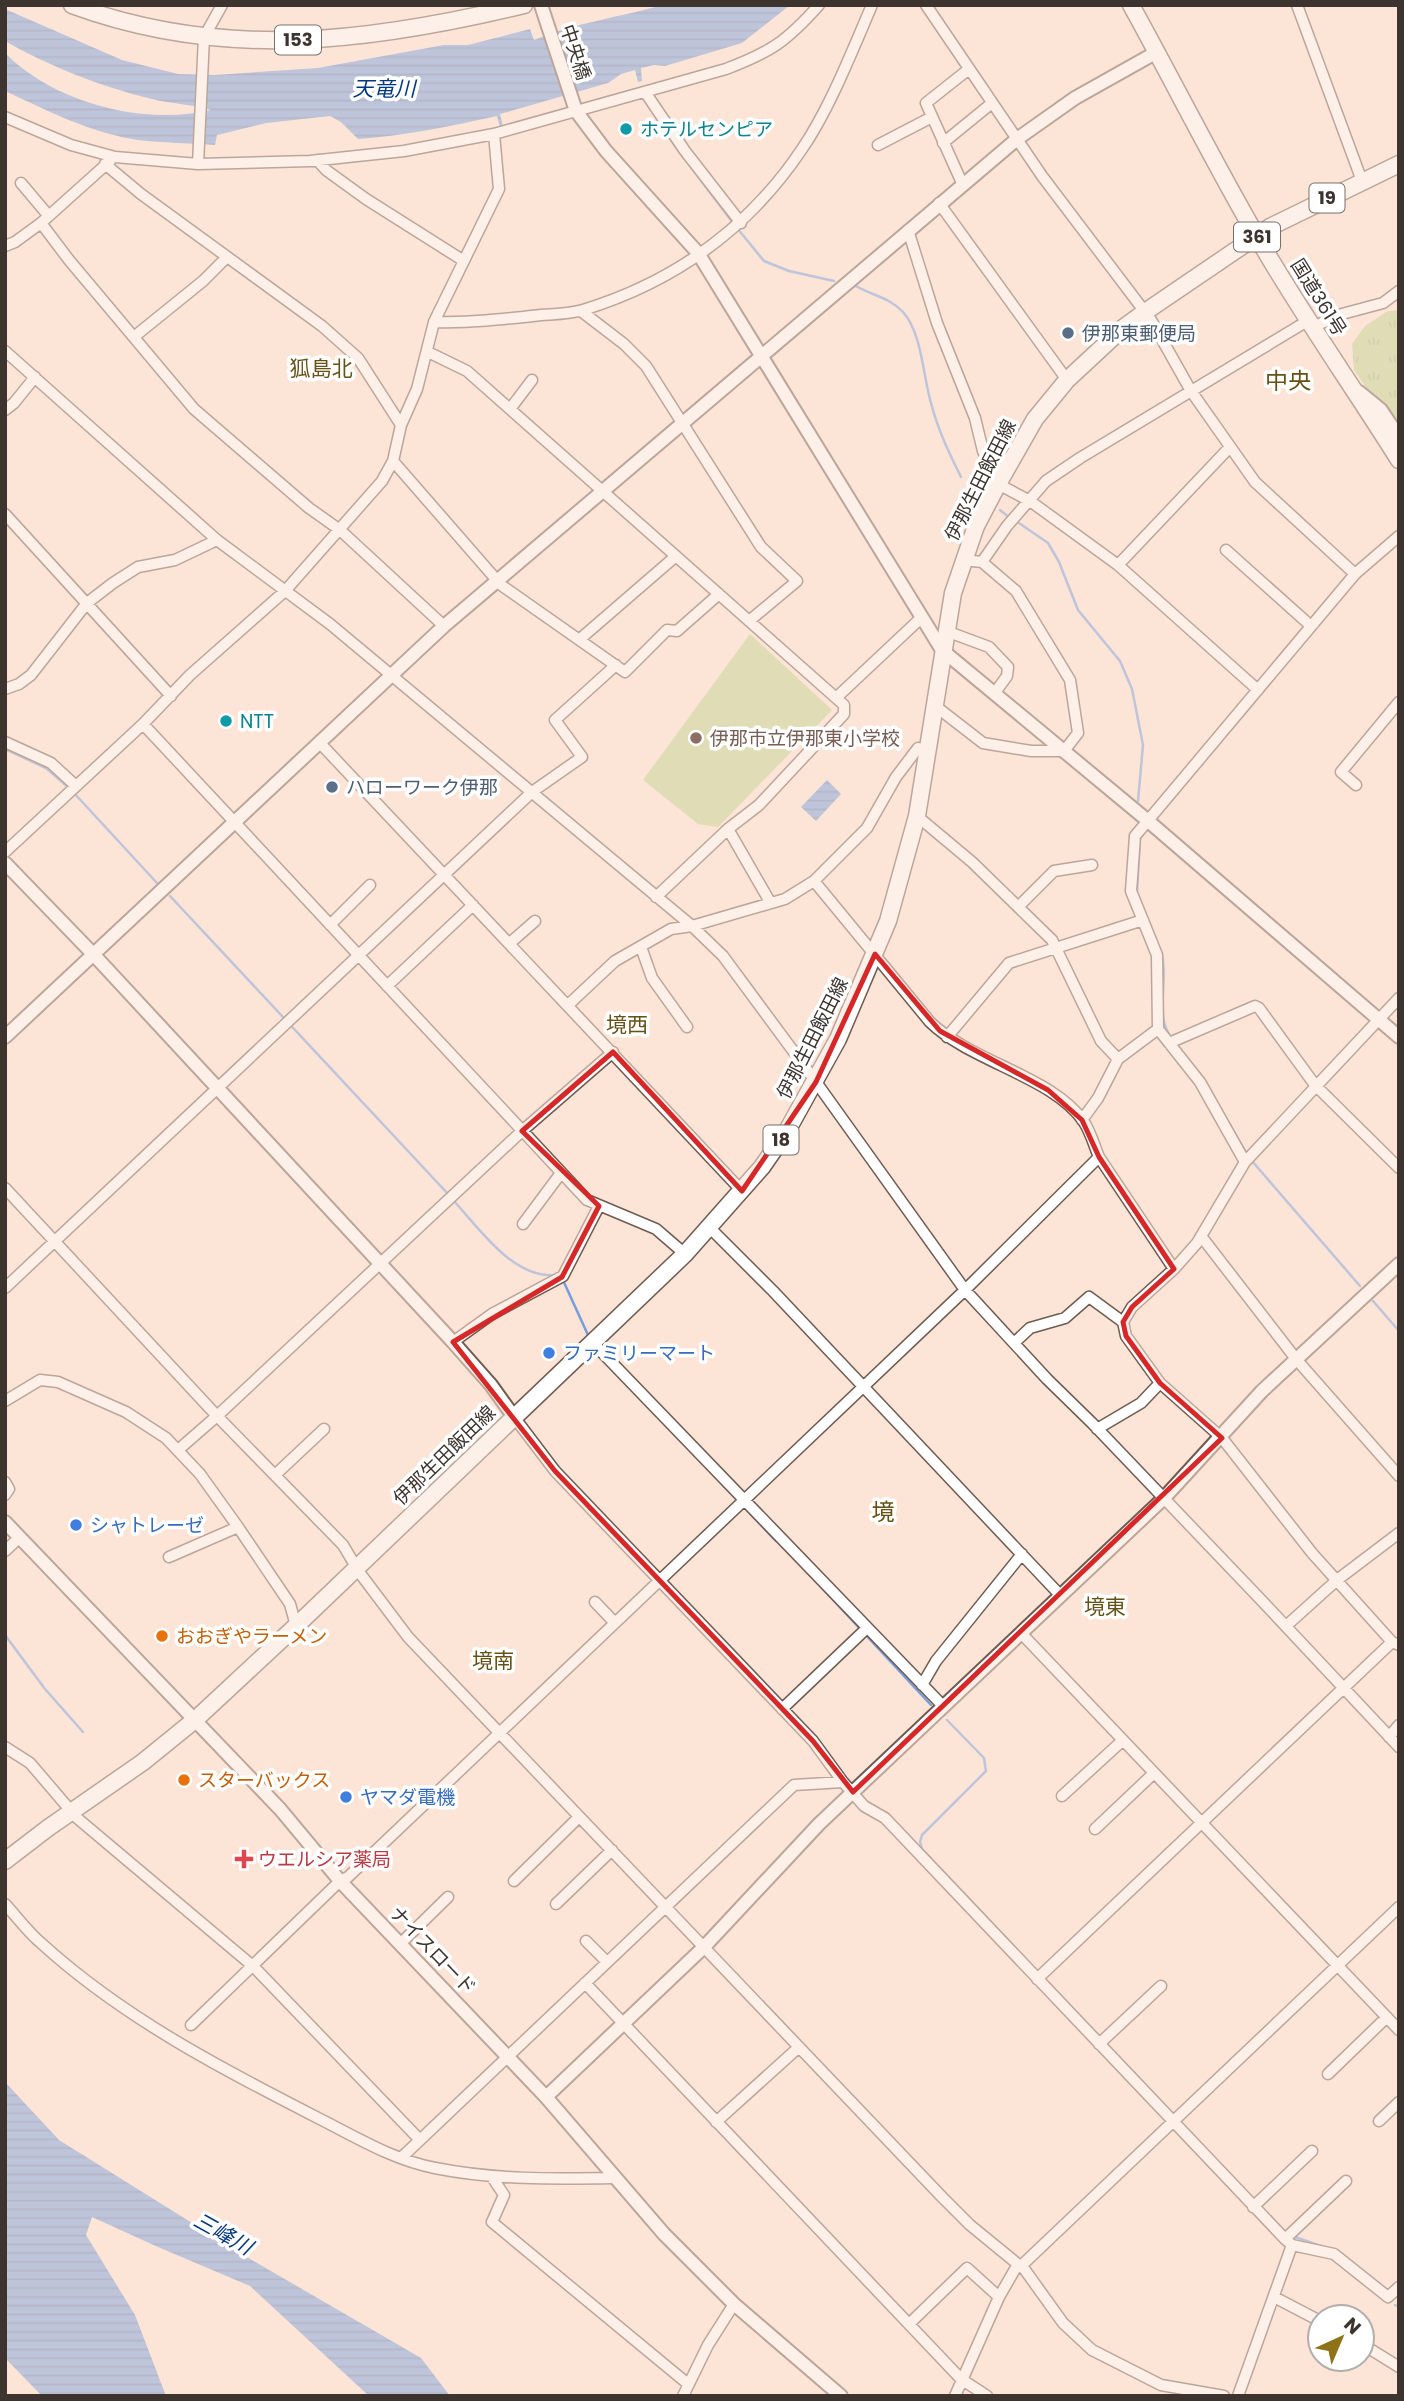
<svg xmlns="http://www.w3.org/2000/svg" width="1404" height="2401" viewBox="0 0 1404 2401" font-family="Poppins,'Noto Sans JP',sans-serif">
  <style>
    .grass { fill: #bed28f }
    .park { fill: url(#park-tufts) }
    .water { fill: url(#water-rules) }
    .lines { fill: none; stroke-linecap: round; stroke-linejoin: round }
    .stream { stroke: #749ede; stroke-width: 2.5 }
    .minor-casing { stroke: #6f5b50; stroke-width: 13 }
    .tertiary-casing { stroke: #6f5b50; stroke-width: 16 }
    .primary-casing { stroke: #6f5b50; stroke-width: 19 }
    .trunk-casing { stroke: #6f5b50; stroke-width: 19 }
    .minor { stroke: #fff; stroke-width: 10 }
    .tertiary { stroke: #fff; stroke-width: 12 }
    .primary { stroke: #fff; stroke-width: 16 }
    .trunk { stroke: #fff; stroke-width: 16 }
    .marked { fill: none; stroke: #d62828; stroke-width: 5; stroke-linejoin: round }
    .culture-dot { fill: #0f9aa8; stroke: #fff; stroke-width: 2.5 }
    .service-dot { fill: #5c6f8a; stroke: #fff; stroke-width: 2.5 }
    .education-dot { fill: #8d6e63; stroke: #fff; stroke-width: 2.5 }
    .shop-dot { fill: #3f7fe0; stroke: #fff; stroke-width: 2.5 }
    .food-dot { fill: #e8710a; stroke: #fff; stroke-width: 2.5 }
    .health-dot { fill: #e0444e; stroke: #fff; stroke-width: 2.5 }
    .labels { text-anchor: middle; stroke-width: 7; stroke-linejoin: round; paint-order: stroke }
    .shield { fill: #fff; stroke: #77716d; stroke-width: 2 }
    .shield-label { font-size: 18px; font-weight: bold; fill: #3d342f }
    .street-label { font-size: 19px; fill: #3d342f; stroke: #fff }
    .culture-label { font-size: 19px; fill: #0d838f; stroke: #fff; text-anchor: start }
    .service-label { font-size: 19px; fill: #4e5e75; stroke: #fff; text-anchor: start }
    .education-label { font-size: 19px; fill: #785e54; stroke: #fff; text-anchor: start }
    .shop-label { font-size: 19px; fill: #366cbe; stroke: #fff; text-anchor: start }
    .food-label { font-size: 19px; fill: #c56008; stroke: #fff; text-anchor: start }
    .health-label { font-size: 19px; fill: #be3a42; stroke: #fff; text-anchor: start }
    .water-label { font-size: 21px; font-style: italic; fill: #013781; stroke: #fff }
    .neighbourhood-label { font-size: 21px; fill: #665217; stroke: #fff }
    .quarter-label { font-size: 23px; fill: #665217; stroke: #fff }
  </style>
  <defs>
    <pattern id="park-tufts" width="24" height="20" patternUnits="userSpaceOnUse" patternTransform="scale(1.75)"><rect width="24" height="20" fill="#bed28f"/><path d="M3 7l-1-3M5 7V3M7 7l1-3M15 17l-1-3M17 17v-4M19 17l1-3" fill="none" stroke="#a4b57c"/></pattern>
    <pattern id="water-rules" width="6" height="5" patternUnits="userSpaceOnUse" patternTransform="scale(1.75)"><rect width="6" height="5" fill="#749ede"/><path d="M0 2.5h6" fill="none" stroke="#6082b4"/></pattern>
  </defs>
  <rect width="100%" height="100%" fill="#fce4d7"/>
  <path class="grass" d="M750,634l82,76 -114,117 -20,-3 -55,-44z"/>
  <path class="park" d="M1399,310v126l-45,-66 -2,-26 13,-18 23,-15z"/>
  <path class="water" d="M663,5h127l-48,38 -77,23 -11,-1 -13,3 1,13 -4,1 -3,-12 -14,4 -13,9 -108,31 3,12 -3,1 -3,-11c-47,10 -92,20 -139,23l-17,-17 -11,-6 -64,7 -49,12 -2,10c-26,-2 -52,-2 -77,-5 -47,-7 -90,-29 -133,-49v-38c49,50 139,73 206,57 -19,-6 -39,-6 -59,-11 -50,-12 -102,-32 -147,-58v-32l117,51 56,14 37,1 103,-7 126,-23h24l62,-16 4,11c41,-17 86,-23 129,-35z
    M827,780l14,14 -25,27 -15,-14z
    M5,2082l54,58 186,116 176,102 29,38h-81l-119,-110 -92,-39 -66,-30 -6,18 49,80 31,81h-124l-37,-38z"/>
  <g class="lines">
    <path class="stream" d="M649,106l26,40 58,77
      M737,228l27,33 25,10 45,10
      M856,286c17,10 33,11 47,26 19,21 20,64 28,91 7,27 18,50 30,74
      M1000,510l10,8
      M1016,521l32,22 11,19 19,48 42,51 12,28 11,56 -5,56
      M5,749l41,19 23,20
      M74,793l83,90
      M1137,893l3,-55
      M170,896l279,299
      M1159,947c13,29 -7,66 13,92
      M1176,1044l25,31 47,81
      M1252,1161l108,125
      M453,1200c27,29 60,79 103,75
      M562,1278l26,57
      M1373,1301l26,30
      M723,1485l15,15
      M742,1505l34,36
      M809,1574l122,131
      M5,1635l40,54 38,43
      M947,1720l37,38 2,13 -64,64 -2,7 2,7 117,124
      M1044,1978l53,56
      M1109,2047l66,69
      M1179,2121l15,15
      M1295,2237l46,16 15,12
      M1395,2305l4,2"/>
    <g class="minor-casing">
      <path id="minor" d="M926,5l116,171 109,144 40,71 64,91 100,92
        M1297,5l65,176
        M645,92l40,59 56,72
        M5,117l66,28 44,12 83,7 112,-3 94,-10 90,-17 232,-65c45,-17 61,-28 93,-64
        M943,143l49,-40
        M878,145l54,-28
        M317,160l9,10 40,29 98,62
        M105,164l36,30 181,132 36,32 43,67
        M198,164l6,-127 18,-32
        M21,183l27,32
        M962,183l-36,-80 43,-34
        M939,203l128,177
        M41,223l28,37 125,149 115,99 31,22 104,96
        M908,230l29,93 38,95 8,33 15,33 32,17 88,64 140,125
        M5,246l10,-4 26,-19 69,-62
        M581,311l43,33 22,22 115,181 36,34 -48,40
        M434,322c37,1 71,-3 107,-7 13,-1 29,-1 42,-5 91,-28 166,-82 219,-161 28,-41 50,-98 70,-144
        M1313,327l29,-13 41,-11 16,-12
        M135,336l68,-55 24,-24
        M5,351l212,189 113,84 362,302 31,30 93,126 149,208 82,89 45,44 172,180 135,144
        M428,352l39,19 377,334v9l-85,91 -31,24 -72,68
        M510,409l22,-29
        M5,410l9,-7 21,-26
        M393,461l108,124 124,87 42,-42 10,1 42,-37
        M5,514l166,182
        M1226,550l85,76
        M963,560l19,2 25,-36 39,-45 34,-23 229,-138
        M1118,565l111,-117
        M946,631l43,16 19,20 -1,9 -13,18
        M580,639l96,-83
        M5,689l14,-5 12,-9 56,-72 26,-20 25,-16 37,-7 42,-20
        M837,697l84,-79
        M934,705l49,38 48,8h33l14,-18 -8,-53 -54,-89 -34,-29
        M143,724l444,476 69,29 29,25
        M5,742l46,21 25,23
        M319,742l423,449
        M1356,785l-15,-13 58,-70
        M917,816l55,46 80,78 49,101 17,18
        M728,829l42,73
        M5,852l138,-128 47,-49 95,-84 97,-110 11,-20 8,-36 16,-36 17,-67 65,-133 -5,-55
        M1019,906l35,-35 38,-6
        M330,925l40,-40
        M510,943l25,-22
        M641,947l11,31 35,49
        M387,986l86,-81
        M568,1005l47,-44 56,-32 21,-3 93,-27 29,-18 53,-53 29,-51 22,-29 9,3
        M947,1037l62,-74 134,-43
        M1169,1043l86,-37 4,2 56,77 84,83
        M1082,1120l16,-22 20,-39 40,-30
        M1099,1157l75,112
        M1245,1162l-45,-80 -42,-53 -1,-74 -26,-64 4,-55 220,-262 44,-38
        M5,1188l212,228 126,129 16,27 49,65 534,560 28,28 55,45 38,53 29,27 69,35 63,11
        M523,1224l38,-51
        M710,1228l63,63 288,305
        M1201,1236l95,123 103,117
        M5,1288l527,-496 50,-35 -27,-37 61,-55
        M1123,1322l3,14 34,47 62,55 90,115 80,89 7,3
        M453,1342l39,-28 71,-38 36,-70
        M592,1342l351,364
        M1014,1343l16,-15 35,-10 24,-21 34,25 9,-15 42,-38 23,-26 48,-81 154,-164
        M5,1401l35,-21 18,2 68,30 40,26 34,36 38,53 52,77 6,22
        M514,1417l41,54 258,270 30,41
        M1097,1429l44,-26 19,-20
        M178,1450l39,-34 305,-285 91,-79
        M275,1475l49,-46
        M5,1482l4,7 -4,6
        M5,1551l15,-14
        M169,1557l69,-30
        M595,1602l20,21
        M1286,1626l51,-46 62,-47
        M1021,1633l378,397
        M922,1685l14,-24 86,-107
        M782,1709l85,-81
        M1389,1737l10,-12
        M5,1747l25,16 47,55 177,149 165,172
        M1062,1796l60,-55
        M1095,1829l58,-55
        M514,1881l65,-64
        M5,1904c12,13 23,28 36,39 81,74 181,126 277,175 38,19 75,42 117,50 60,12 119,11 179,10
        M556,1904l56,-54
        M586,1941l21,21
        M400,1944l48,-47
        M1037,1979l355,-337
        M585,1983l376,396 26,17
        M191,2025l149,-144 8,-4 617,-587 134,-133c-5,-12 -8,-24 -15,-35 -30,-45 -113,-60 -154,-100l-116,-141
        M1099,2044l62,-58
        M1328,2074l59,-57
        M1379,2121l20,-19
        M716,2122l83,-75
        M401,2158l393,-373 49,-3 21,24 21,12 400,421 7,6 42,9 54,43 11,-10
        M492,2177l12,18 -12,27 196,162
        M1253,2207l59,-56
        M1285,2239l61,-58
        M1021,2266l378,-359
        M1274,2297l46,24
        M909,2324l58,-56 32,29
        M1362,2344l37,23
        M683,2396l25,-51 26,-41
        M955,2396l44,-99 19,-33
        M1238,2396l54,-151"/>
    </g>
    <g class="tertiary-casing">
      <path id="tertiary" d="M541,5l35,106 30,40 92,102 244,397 205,170 252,217
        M1359,392l22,18 18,27
        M5,863l89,92 359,387 38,43 23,32
        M5,1037l439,-411 573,-487 58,-41 82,-46
        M5,1522l275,287 60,72 206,216 118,137 70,70 107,92
        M546,2097l158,-150 115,-123 345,-326 98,-107 137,-127"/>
    </g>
    <g class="primary-casing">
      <path id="primary" d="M5,1861l43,-33 95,-66 53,-43 100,-93 389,-372 77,-87 25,-36 51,-92 50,-118 29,-105 36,-223 23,-67 22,-42 37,-65 32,-39 56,-52 22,-16 125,-85 129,-63"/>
    </g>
    <g class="trunk-casing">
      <path id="trunk" d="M72,5c152,56 299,37 452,0
        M1131,5c42,76 81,154 125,230 44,77 96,150 143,225"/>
    </g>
    <use href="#minor" class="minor"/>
    <use href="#tertiary" class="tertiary"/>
    <use href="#primary" class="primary"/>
    <use href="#trunk" class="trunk"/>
  </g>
  <path d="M0 0H1404V2401H0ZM875,954l65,77 108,59 34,30 17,37 75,112 -42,38 -9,15 3,14 34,47 62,55 -369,354 -40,-51 -258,-270 -102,-129 109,-65 37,-71 -77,-75 91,-79 129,139 74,-109z" fill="#fce4d7" fill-opacity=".55" fill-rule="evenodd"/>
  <path class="marked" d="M875,954l65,77 108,59 34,30 17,37 75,112 -42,38 -9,15 3,14 34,47 62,55 -369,354 -40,-51 -258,-270 -102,-129 109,-65 37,-71 -77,-75 91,-79 129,139 74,-109z"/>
  <g class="culture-dot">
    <circle cx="626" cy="129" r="7"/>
    <circle cx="226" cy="721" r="7"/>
  </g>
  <g class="service-dot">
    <circle cx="1068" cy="333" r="7"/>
    <circle cx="332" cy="787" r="7"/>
  </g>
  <circle class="education-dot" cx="696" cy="738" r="7"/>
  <g class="shop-dot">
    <circle cx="549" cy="1353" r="7"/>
    <circle cx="76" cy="1525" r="7"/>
    <circle cx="346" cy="1797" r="7"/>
  </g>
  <g class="food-dot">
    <circle cx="162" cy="1636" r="7"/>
    <circle cx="184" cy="1780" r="7"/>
  </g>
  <path class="health-dot" d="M240.5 1848.5h7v7h7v7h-7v7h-7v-7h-7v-7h7z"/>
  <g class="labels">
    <g class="shield">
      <rect x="275" y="25.5" width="46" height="29" rx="5"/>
      <rect x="1309.5" y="183.5" width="35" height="29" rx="5"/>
      <rect x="1234" y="222.5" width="46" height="29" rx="5"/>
      <rect x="763.5" y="1125.5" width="35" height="29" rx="5"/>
    </g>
    <g class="shield-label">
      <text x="298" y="46">153</text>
      <text x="1327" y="204">19</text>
      <text x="1257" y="243">361</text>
      <text x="781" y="1146">18</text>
    </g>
    <g class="street-label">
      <text transform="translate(576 52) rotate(72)" y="7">中央橋</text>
      <text transform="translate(1319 297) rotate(58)" y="7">国道361号</text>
      <text transform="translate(980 480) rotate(-63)" y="7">伊那生田飯田線</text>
      <text transform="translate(812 1038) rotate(-63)" y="7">伊那生田飯田線</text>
      <text transform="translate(444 1455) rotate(-44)" y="7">伊那生田飯田線</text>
      <text transform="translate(433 1950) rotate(46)" y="7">ナイスロード</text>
    </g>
    <g class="culture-label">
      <text x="640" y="136">ホテルセンピア</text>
      <text x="240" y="728">NTT</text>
    </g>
    <g class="service-label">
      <text x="1082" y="340">伊那東郵便局</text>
      <text x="346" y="794">ハローワーク伊那</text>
    </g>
    <g class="education-label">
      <text x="710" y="745">伊那市立伊那東小学校</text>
    </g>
    <g class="shop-label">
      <text x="563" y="1360">ファミリーマート</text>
      <text x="90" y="1532">シャトレーゼ</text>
      <text x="360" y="1804">ヤマダ電機</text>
    </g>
    <g class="food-label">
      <text x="176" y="1643">おおぎやラーメン</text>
      <text x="198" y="1787">スターバックス</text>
    </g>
    <g class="health-label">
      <text x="258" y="1866">ウエルシア薬局</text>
    </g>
    <g class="water-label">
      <text x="384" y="96">天竜川</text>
      <text transform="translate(223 2234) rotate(29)" y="7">三峰川</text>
    </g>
    <g class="neighbourhood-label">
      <text x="321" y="376">狐島北</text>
      <text x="627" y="1032">境西</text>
      <text x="1105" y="1614">境東</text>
      <text x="493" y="1668">境南</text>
    </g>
    <g class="quarter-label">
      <text x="1288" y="389">中央</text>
      <text x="883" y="1520">境</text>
    </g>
  </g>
  <rect width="1404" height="2401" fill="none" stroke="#3d342f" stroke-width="14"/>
  <g transform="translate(1341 2338) rotate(44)"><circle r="33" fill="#ffffff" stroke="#b1aeac" stroke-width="2"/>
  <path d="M0-5L12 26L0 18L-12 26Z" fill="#8e7217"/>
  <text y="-10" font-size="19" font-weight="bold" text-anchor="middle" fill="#3d342f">N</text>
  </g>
</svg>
